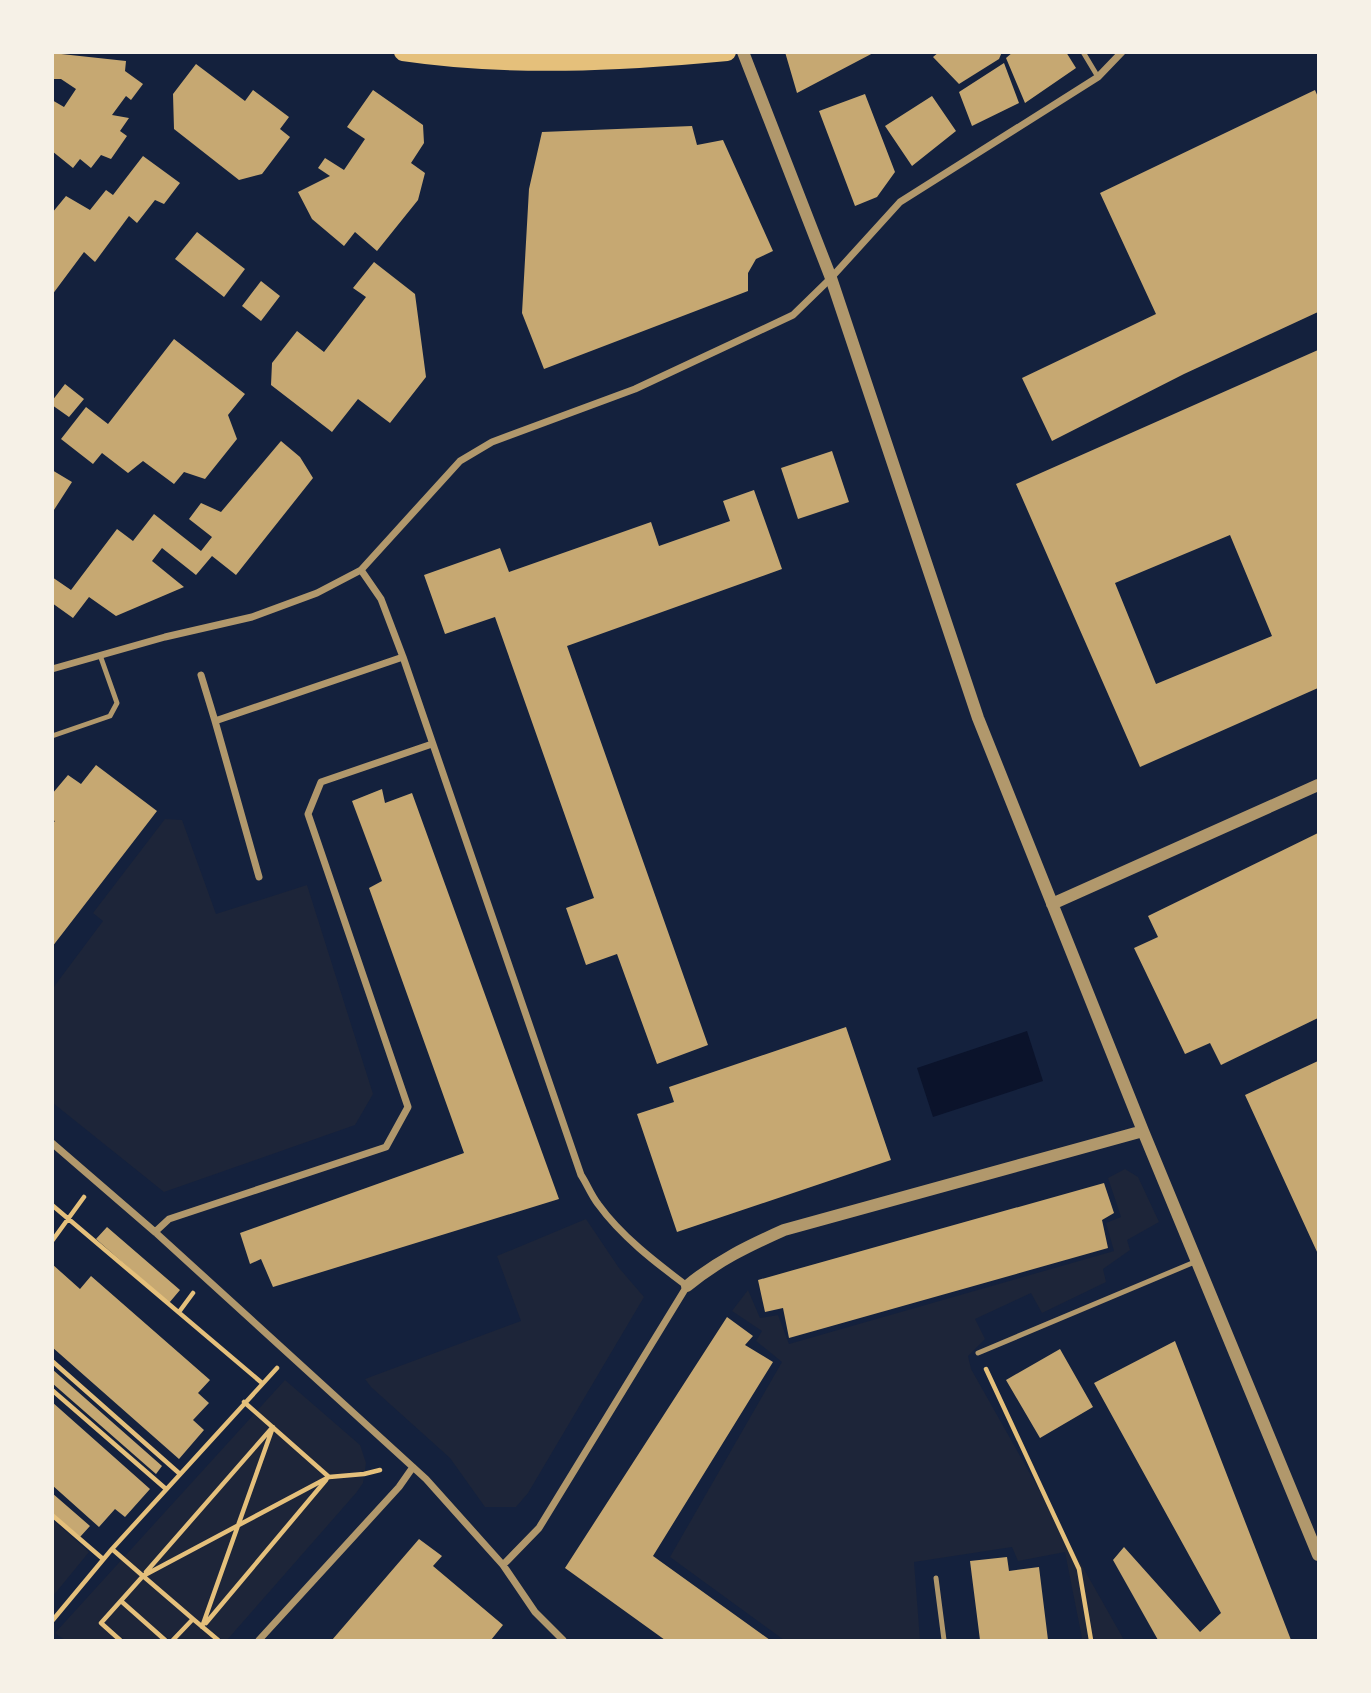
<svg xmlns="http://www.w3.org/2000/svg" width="1371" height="1693" viewBox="0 0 1371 1693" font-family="'Open Sans',sans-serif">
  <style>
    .green { fill: #1d2539 }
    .water { fill: #0b132b }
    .building { fill: #c6a872; fill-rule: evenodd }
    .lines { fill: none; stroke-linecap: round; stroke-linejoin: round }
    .path { stroke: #e5c07b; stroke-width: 4.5 }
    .service { stroke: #b1986c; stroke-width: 5 }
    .minor { stroke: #b1986c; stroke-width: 7 }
    .tertiary { stroke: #b1986c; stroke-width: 12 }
    .primary { stroke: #e5c07b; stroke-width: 18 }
  </style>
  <rect width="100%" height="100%" fill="#14213d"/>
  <path class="green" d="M165,819l17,1 34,94 91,-29 66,209 -18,31 -191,67 -111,-89v-115l50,-67 -10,-8z
    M1125,1169l13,8 21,45 -32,18 3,10 -27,19 3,13 -64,31 -11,-20 -56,26 10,20 -17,17 3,13 153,271h-48l6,-2 -17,-86 -47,9 -6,-14 -98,15 6,78h-136l-114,-83 112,-195 -26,-21 6,-10 -30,-20 16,-21 12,28 18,-3 11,29 325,-93 -8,-28 15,-6 -13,-39z
    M586,1219l33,49 25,29 -116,196 -12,14h-31l-35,-49 -79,-71 -6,-8 156,-58 -24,-65z
    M285,1380l75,65 6,18 -3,20 -7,10 -129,147h-162l-10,-7z
    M53,1520l36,32 -36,44z"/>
  <path class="water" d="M1027,1031l16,50 -110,36 -16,-49z"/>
  <path class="building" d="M785,52h90l-78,41z
    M939,52h63l-3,7 -40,25 -26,-27z
    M1013,52h53l10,16 -51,35 -19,-45z
    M52,53l74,8 -1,10 18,13 -12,16 -5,-4 -14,19 17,3 -9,13 7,5 -16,23 -10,-4 -10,13 -11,-9 -7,9 -21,-17v-51l12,7 12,-18 -15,-10h-9z
    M1004,63l15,40 -47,23 -13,-34z
    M196,64l49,37 8,-11 36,27 -9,12 10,8 -28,37 -23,6 -65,-51 -1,-35z
    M373,90l50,35 1,18 -13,20 14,10 -7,27 -41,51 -22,-19 -11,14 -32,-27 -14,-27 32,-16 -12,-8 7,-10 19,12 21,-31 -18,-12z
    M1315,90l3,7v215l-134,62 -132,67 -30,-63 134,-64 -56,-121z
    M865,94l30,78 -18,25 -22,9 -36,-95z
    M932,96l24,35 -44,35 -27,-40z
    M692,126l5,19 26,-5 50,111 -17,8 -8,14v18l-204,78 -22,-56 7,-124 13,-57z
    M143,156l37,27 -16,21 -9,-4 -18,23 -8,-7 -34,46 -11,-10 -32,43v-82l14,-17 24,14 16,-20 7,5z
    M197,232l48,37 -21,28 -49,-38z
    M374,262l41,32 11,83 -36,46 -32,-24 -26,33 -61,-47 1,-22 25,-32 27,21 42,-55 -13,-9z
    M261,281l19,15 -19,25 -19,-15z
    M174,339l71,55 -17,21 9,24 -32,40 -21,-7 -10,12 -31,-23 -15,12 -26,-20 -9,11 -32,-25 25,-32 22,17z
    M1318,350v338l-178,79 -124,-283zM1230,535l42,101 -116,48 -41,-101z
    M65,384l19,15 -15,18 -17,-12v-4z
    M281,441l19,16 13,21 -77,97 -24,-19 -16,19 -34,-27 -10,13 32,26 -68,29 -27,-19 -16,21 -21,-15v-26l19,13 46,-61 16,12 21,-27 47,37 11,-14 -23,-18 12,-16 20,9z
    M832,451l17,51 -51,17 -17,-51z
    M52,470l20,12 -20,31z
    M754,490l28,79 -215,77 141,399 -51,19 -40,-110 -31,11 -20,-57 28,-10 -99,-281 -50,17 -21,-59 76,-27 9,24 142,-50 8,24 71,-25 -7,-20z
    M96,765l61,46 -105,136v-123l3,-3 -3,-1v-26l16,-19 13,9z
    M382,789l3,14 27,-10 147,406 -286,88 -12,-28 -11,5 -10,-31 224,-80 -95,-265 13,-7 -30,-80z
    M1318,833v185l-97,47 -11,-22 -25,11 -51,-106 24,-11 -10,-21z
    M846,1027l45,133 -214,72 -40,-118 37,-12 -5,-15z
    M1318,1061v193l-73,-159z
    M1104,1183l10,30 -12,7 6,28 -319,90 -6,-30 -18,4 -7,-32z
    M107,1227l73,63 -11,13 -73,-64z
    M52,1264l28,25 11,-13 119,104 -12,13 11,10 -16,17 11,10 -25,29 -127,-112z
    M727,1317l26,19 -8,9 28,17 -120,194 117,84h-105l-100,-72z
    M1175,1341l116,299h-133l-45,-80 11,-13 76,85 21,-19 -127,-230z
    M1060,1349l33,58 -53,31 -34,-58z
    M52,1369l110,97 -6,8 -104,-91z
    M52,1402l98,87 -25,28 -10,-8 -16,18 -47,-42z
    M52,1493l38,33 -10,11 -28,-24z
    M419,1539l23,17 -9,10 70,59 -12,15h-159z
    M1007,1557l2,14 30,-4 9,73h-68l-10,-79z"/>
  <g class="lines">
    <path class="path" d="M52,1205l210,178
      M52,1241l32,-44
      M179,1312l14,-19
      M52,1361l128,113
      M986,1369l93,200 12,71
      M52,1390l114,99
      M244,1402l85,75 35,-3 16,-4
      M52,1515l51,44
      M112,1549l31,27 -42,47 19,17
      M146,1572l125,-143
      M143,1576l186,-99
      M143,1576l50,43 -20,21
      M121,1601l44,39
      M193,1619l25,21
      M52,1621l60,-72 165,-181
      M206,1623l120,-143
      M202,1627l71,-200"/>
    <path class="service" d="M1083,52l15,25
      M52,736l58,-20 7,-13 -17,-48
      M978,1353l219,-92
      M936,1578l8,62"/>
    <path class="minor" d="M361,570l20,29 22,58 178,518c6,9 10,20 17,29 23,32 57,58 89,82l-148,242 -36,37
      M52,669l113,-32 87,-20 65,-24 44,-23 99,-109 32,-19 143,-53 158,-74 38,-37 69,-76 198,-125 24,-25
      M201,675l14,46
      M259,877l-44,-156 188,-64
      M52,1143l103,89 271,247 77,86 32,47 28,28
      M155,1232l14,-13 217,-72 22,-40 -100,-293 13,-32 111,-38
      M259,1640l140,-153 14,-20"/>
    <path class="tertiary" d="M743,52l88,226 147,440 165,413 175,424
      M1052,904l266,-119
      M687,1286c30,-25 61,-40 97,-56l359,-99"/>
    <path class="primary" d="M403,52c109,16 216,10 324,0"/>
  </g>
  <rect width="1371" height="1693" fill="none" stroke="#f6f1e7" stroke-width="108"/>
</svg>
